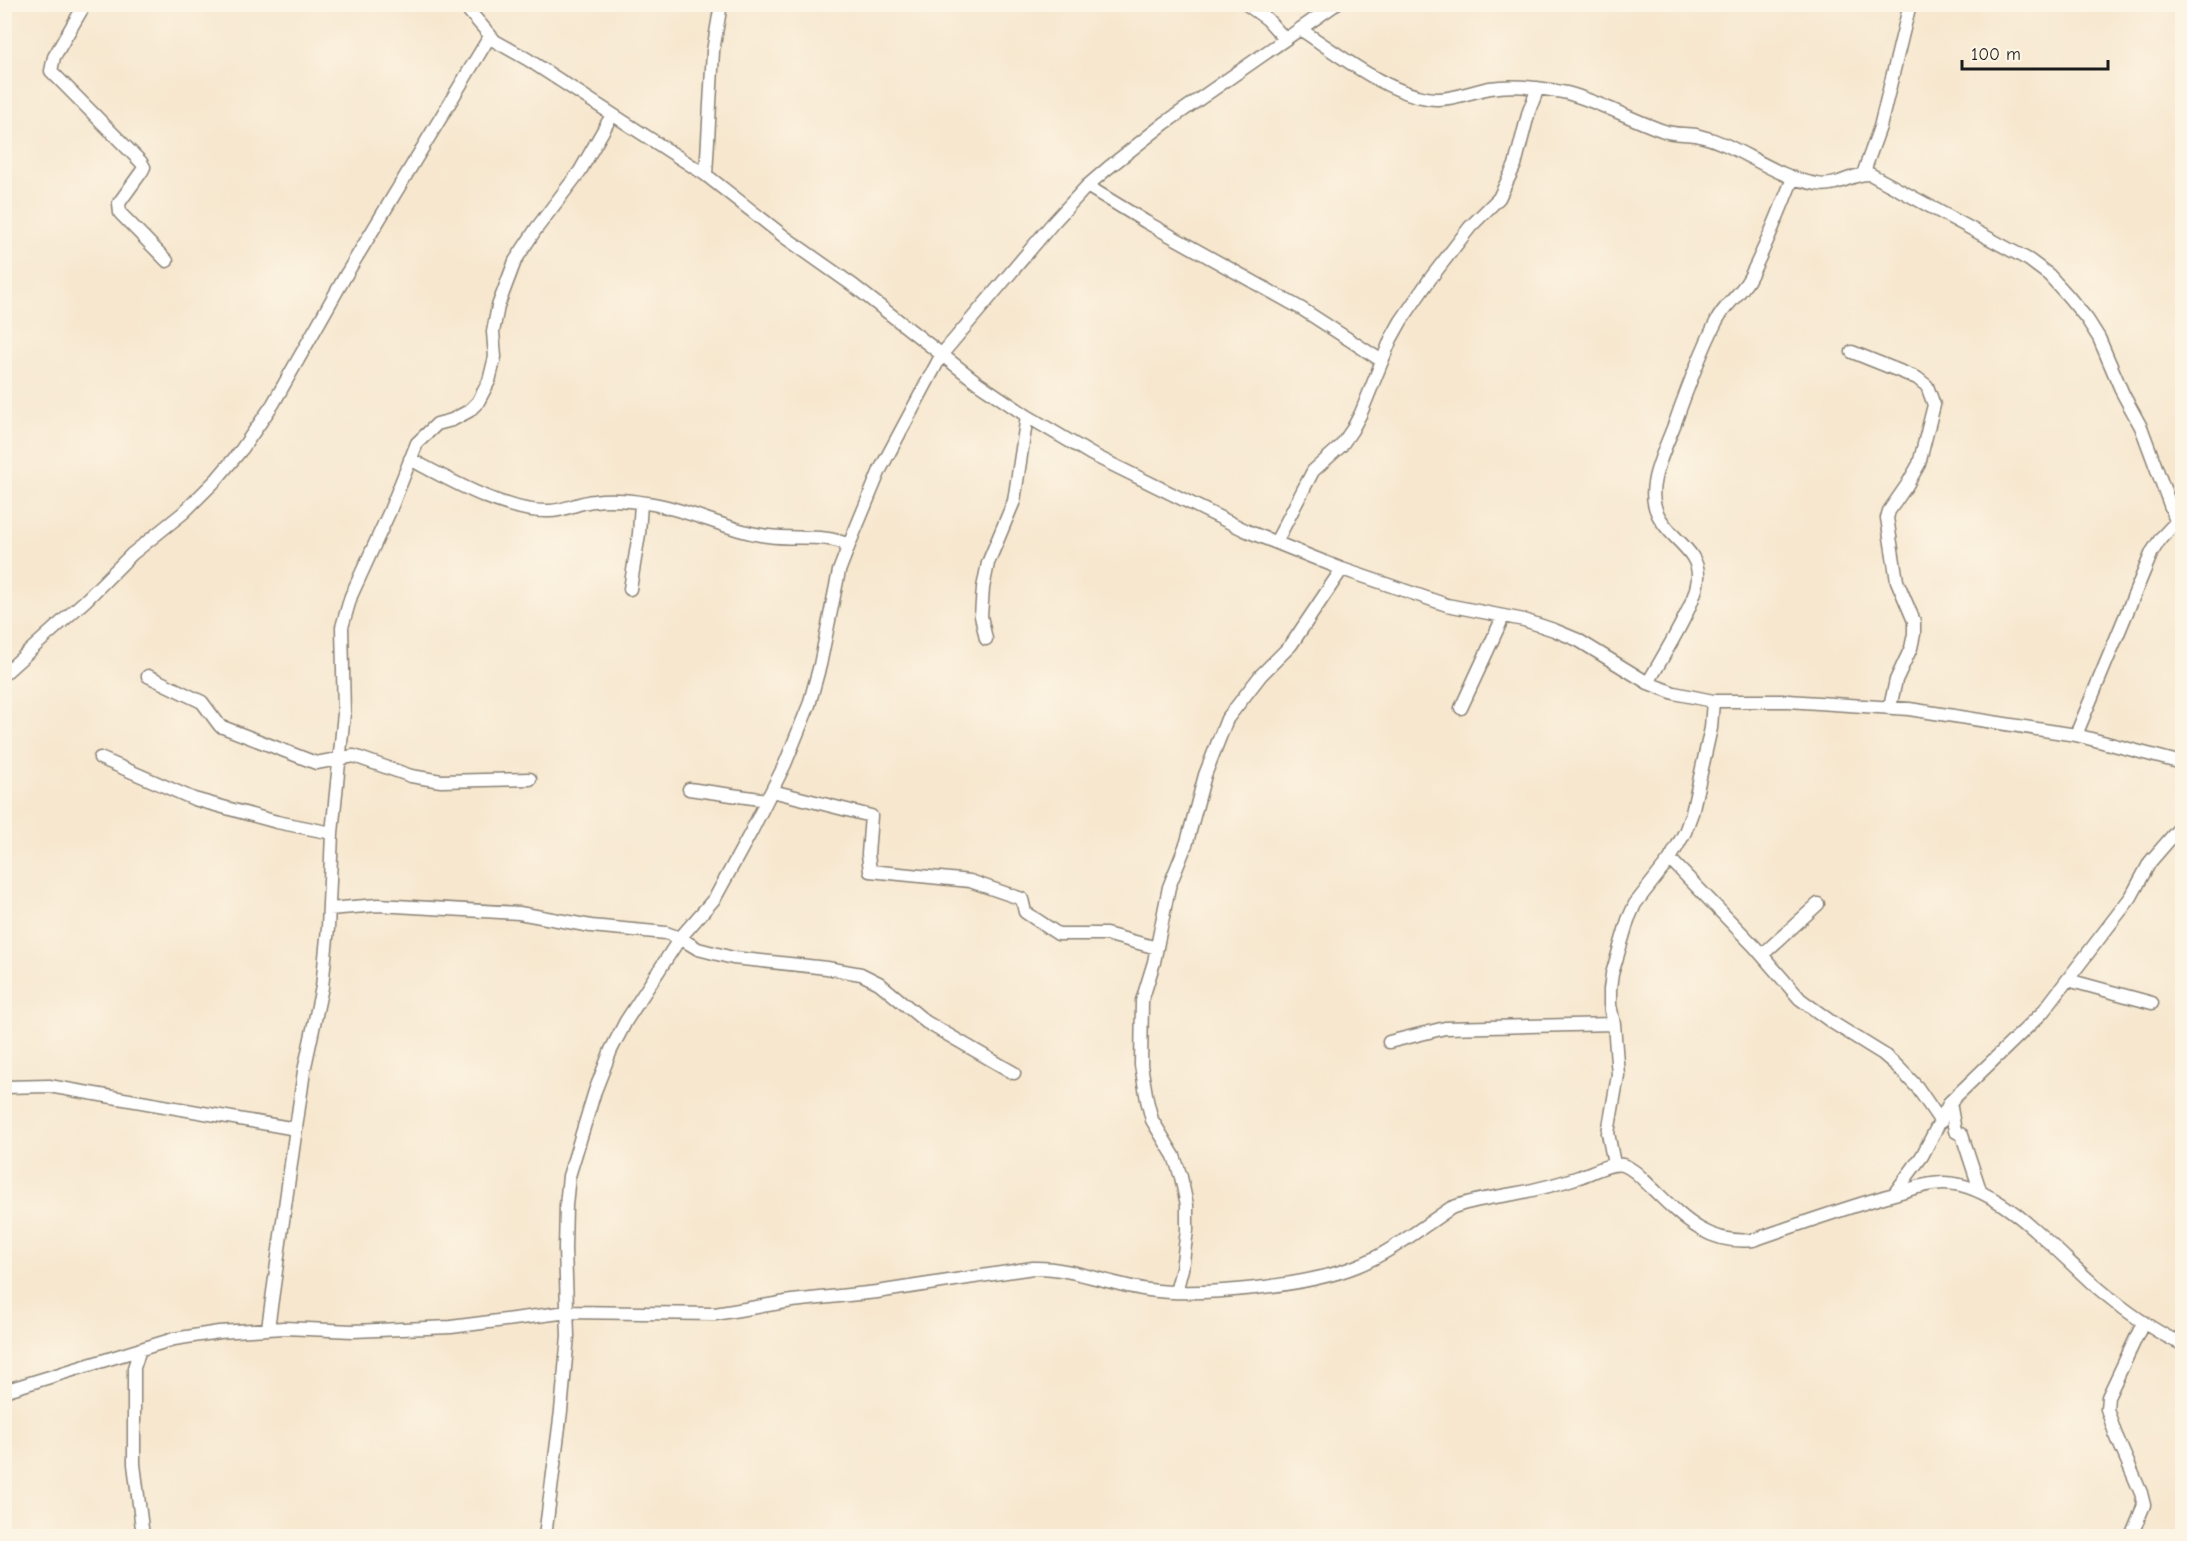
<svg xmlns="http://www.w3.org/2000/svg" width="2187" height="1541" viewBox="0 0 2187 1541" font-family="'Comic Neue',sans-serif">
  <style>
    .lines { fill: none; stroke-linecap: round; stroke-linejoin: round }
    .street-casing { stroke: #8a8276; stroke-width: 15 }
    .street { stroke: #fff; stroke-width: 12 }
  </style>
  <rect width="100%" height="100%" fill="#fcf5e5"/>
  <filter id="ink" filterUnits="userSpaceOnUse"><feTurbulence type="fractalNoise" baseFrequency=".0167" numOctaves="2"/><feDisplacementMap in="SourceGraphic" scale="12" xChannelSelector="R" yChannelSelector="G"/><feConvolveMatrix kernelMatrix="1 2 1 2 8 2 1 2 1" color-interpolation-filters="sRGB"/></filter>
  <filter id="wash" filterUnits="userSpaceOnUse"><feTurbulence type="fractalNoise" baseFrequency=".008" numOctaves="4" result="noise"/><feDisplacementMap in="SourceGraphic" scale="24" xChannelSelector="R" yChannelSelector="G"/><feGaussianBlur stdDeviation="1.35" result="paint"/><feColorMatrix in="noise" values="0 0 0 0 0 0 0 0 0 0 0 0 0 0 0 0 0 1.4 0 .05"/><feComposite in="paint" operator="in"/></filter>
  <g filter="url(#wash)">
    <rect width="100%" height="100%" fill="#f7e7cf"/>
  </g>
  <g filter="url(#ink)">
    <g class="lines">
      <g class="street-casing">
        <path id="street" d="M85,4l-31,53 -3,14 90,91 3,5 -2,4 -23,32 1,10 47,48
          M463,4l32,37 32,18 179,116 80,63 68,48 124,97 49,33 64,38 156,77 95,38 105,36 77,15 30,10 24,10 70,43 26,10 39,8h75l121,8 167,26 106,28
          M1246,4l21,15 18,20
          M1300,29c37,24 91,68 136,70 18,1 36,-8 54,-11 24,-4 53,0 77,5 33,9 65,27 97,38 10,4 21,2 32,4 9,2 21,6 30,10 30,14 58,34 91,39 21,4 34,-11 53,-10l159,86 20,15 19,21 19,23 12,19 24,56 18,33 35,94
          M1863,174l17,-47 30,-123
          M706,175l7,-124 8,-47
          M1087,186l59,36 156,87 80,52
          M1852,352l65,26 10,8 7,19 -15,59 -12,21 -18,26 -2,7 10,63 17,40v13l-3,14 -15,32 -6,27
          M410,459c38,20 96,54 140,52 14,0 29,-9 44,-10 19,-3 40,0 59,3 40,7 76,27 115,32 27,4 56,-3 81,9
          M1276,542l37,-71 28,-25 11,-16 9,-17 30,-74 10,-18 29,-42 40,-52 29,-29 16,-33 14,-54 9,-23
          M630,589l9,-55 2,-31
          M986,639l-5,-23 2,-28 5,-25 26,-62 13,-85
          M4,674l82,-74 46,-46 51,-41 33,-33 26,-31 31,-45 74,-131 143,-237
          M148,676l54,26 18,24 96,37 38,-7 57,20 30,5 89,-2
          M1648,683c14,-26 49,-79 50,-106 2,-37 -56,-44 -43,-99 4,-18 13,-37 20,-55 12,-34 25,-69 41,-101 8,-17 24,-27 33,-43 17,-32 30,-67 44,-101
          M1461,708l42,-91
          M2076,735l76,-183 9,-14 21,-22
          M100,758l94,41 83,23 55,11
          M689,789l78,11
          M772,791l99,25 -3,38 2,17 100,10 52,18 3,13 33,22h48l51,14
          M1670,859l85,88 45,52 33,24 50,31 14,12 20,21 24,35
          M329,909l49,-4 141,8 72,13 75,7 14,5 18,11 35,9 94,10 34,6 18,9 47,39 88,51
          M1762,955l56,-51
          M2068,980l84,23
          M1389,1042l56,-14 169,-4
          M4,1087l45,-1 247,43
          M1950,1102l5,29 7,4 18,55
          M1614,1164l-6,-31 10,-58 -4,-51 -4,-19v-16l2,-15 16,-54 7,-16 35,-45 15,-27 7,-19 19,-85 2,-27
          M1894,1194l28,-38 28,-54 92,-89 89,-116 19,-35 32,-37
          M1176,1292l6,-23 5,-39v-25l-6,-28 -7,-21 -22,-36 -5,-20 -6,-35 1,-64 12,-39 15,-75 18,-45 18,-67 22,-56 34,-44 30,-30 51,-76
          M268,1328l36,-257 18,-84 6,-59 4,-95 12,-120 -2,-86 9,-31 38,-83 28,-70 20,-19 15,-4 17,-9 9,-9 11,-21 6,-24 -2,-25 5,-26 17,-45 21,-32 44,-58 32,-56
          M140,1349l-6,19v96l9,72
          M4,1391l170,-52 45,-7 65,-4 69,3 98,-4 117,-15 147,2 77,-13 85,-9 156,-24c39,-1 77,17 116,22 53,7 159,-4 208,-24 33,-13 64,-38 94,-58 20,-8 40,-10 62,-14 22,-4 45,-10 66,-17 13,-4 31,-15 44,-12 12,4 20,15 29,23 30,29 55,57 101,52 44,-15 89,-31 134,-44 19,-5 38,-13 57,-13 53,0 111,67 148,100 28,24 57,46 90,61
          M545,1536l16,-125 7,-75 -3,-87 1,-44 3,-29 26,-85 16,-41 15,-29 54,-83 35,-40 36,-66 34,-68 24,-59 11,-40 19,-94 10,-26 31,-75 62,-116 110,-130 35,-38 21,-18 57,-45 171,-119
          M2131,1536l13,-31 -3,-12 -26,-60 -8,-24 1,-12 35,-74"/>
      </g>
      <use href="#street" class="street"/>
    </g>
  </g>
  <rect width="2187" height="1541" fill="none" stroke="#fcf5e5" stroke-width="24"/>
  <path d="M1962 60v9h146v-9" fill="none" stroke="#1c1c1c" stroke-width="3"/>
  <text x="1971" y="60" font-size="18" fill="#1c1c1c" stroke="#fcf5e5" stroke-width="4.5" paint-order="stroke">100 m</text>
</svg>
